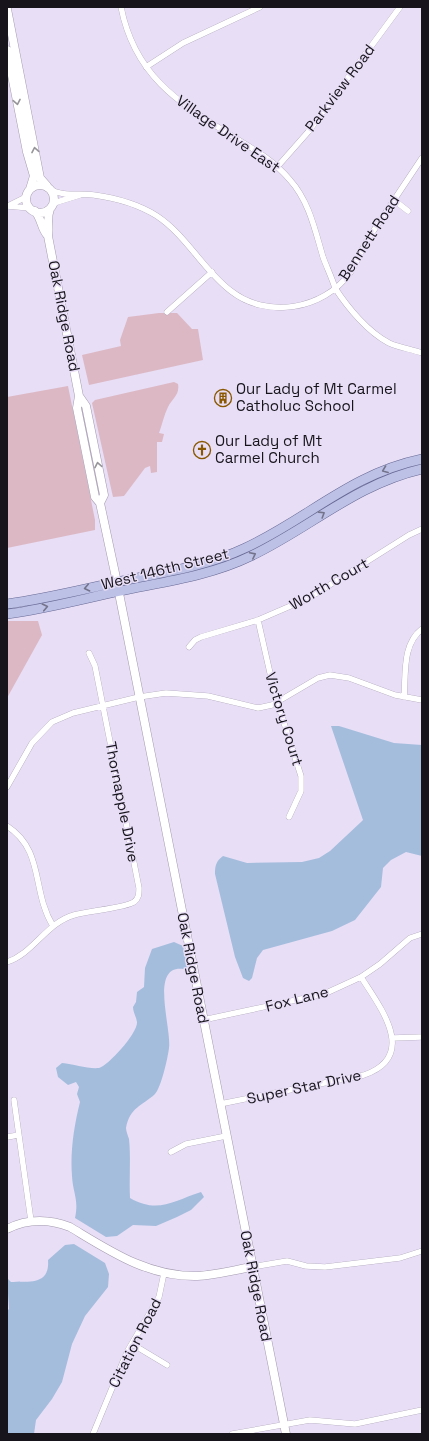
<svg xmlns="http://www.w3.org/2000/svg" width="429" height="1441" viewBox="0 0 429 1441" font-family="'Space Grotesk',sans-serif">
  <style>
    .green { fill: #dcb8c4 }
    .water { fill: #a4bddd }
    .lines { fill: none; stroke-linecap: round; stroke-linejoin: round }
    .street-casing { stroke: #a39aaf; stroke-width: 6 }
    .secondary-casing { stroke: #a39aaf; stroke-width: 9 }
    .primary-casing { stroke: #676995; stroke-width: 10 }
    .street { stroke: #fff; stroke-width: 5.5 }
    .secondary { stroke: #fff; stroke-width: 8 }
    .primary { stroke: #bec1e6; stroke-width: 9 }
    .oneway { stroke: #979599 }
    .oneway2 { stroke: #73738b }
    .labels { text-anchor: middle; stroke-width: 3; stroke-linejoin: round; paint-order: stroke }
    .street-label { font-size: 15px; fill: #17141c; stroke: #e8def6 }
    .poi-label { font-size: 15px; fill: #17141c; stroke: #e8def6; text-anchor: start }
  </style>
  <rect width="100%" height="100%" fill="#e8def6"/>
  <path class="green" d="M159,313h18l15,16h6l5,31 -114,25 -7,-30 39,-9 -1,-6 8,-23z
    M174,382l4,2c2,11 -6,15 -10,23 -4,8 -6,18 -9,26l5,1 -2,8h-5v30l-6,1 -1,-7 -5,2 -21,28 -11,1 -21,-94 3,-3z
    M68,386l27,134v10l-88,18v-151z
    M7,621h31l4,14 -35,63z"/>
  <path class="water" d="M331,726h8l55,17 28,2v111l-16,-4 -15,8 -8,8 -2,19 -26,33 -23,11 -69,19 -6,8 -5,20 -3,3 -6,-3 -8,-21 -20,-83c0,-8 1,-13 8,-18l24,7 55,-1 17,-4 11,-7 31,-29 2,-2z
    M174,942l9,4 5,24c-41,-11 -16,57 -19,78 -1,9 -8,40 -14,46 -13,12 -25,13 -29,34 0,3 2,8 3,11 2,19 0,39 1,59 28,16 43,3 71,-6l3,5 -13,13 -14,7 -21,9 -23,-1 -16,11 -11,1 -31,-19c4,-19 -2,-24 -3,-42 -2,-24 2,-50 8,-74l-3,-8 2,-7 -3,-5 -8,3 -10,-8 -2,-9 6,-5c12,1 25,6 37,5 9,-2 39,-35 38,-46 -1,-6 -4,-10 -4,-15l3,-5 1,-10 7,-5 1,-19 7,-19z
    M74,1244l31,19 4,11 -1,13 -23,29 -13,28 -10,38 -10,17 -16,21 -2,14h-27v-123l2,-2 -2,-31 4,4c17,-1 39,4 37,-22l17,-15z"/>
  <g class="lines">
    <g class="street-casing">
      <path id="street" d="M121,7c14,71 60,97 116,132 20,12 38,23 53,41 19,21 25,50 33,77 4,11 9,21 12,31 13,20 33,44 54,55 11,5 22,6 33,10
        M146,67l37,-24 77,-36
        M278,166l30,-34 92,-125
        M50,189c12,8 31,4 44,6 22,3 44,9 63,21 30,20 46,54 74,75 36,28 92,19 119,-18 7,-10 11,-24 18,-34 18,-27 36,-54 54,-81
        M394,200l14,11
        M54,203l26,-8
        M7,206l23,2
        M8,206l16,-8 3,-4
        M167,312l45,-40
        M258,620l17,75 26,81v15l-12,26
        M189,647l6,-7 6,-3 57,-17 51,-22 100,-63 13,-6
        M404,697c2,-23 -2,-53 18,-68
        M7,787l25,-44 20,-21 21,-9 66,-16 27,-4 42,3 50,12 14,-3 46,-27 12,-3 19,3 46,17 27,5
        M7,826c38,25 24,64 46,100
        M7,962c27,-9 39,-39 67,-47 13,-4 51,-7 60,-13 5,-4 5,-8 5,-14l-44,-222 -6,-13
        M203,1020l121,-26 37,-17 19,-13 30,-26 12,-4
        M393,1038l29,-1
        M14,1100l17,121
        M220,1104l144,-29c55,-19 16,-68 -3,-98
        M7,1137l12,-2
        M171,1152l15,-8 40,-8
        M252,1267l35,-6 19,5 19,1 75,-9 22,-7
        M132,1344l35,21
        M93,1434l34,-82 32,-55 5,-24
        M232,1434l78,-14 45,4 67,-14"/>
    </g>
    <g class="secondary-casing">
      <path id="secondary" d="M7,9l33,169 7,8
        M7,50l20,102 7,24 -4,13
        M26 199a14 14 0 1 1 28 0a14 14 0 1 1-28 0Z
        M50,209c-4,10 0,18 -2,27l31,160 -2,12 18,89 5,6 15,70 171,861
        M35,211c7,8 6,18 13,25
        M79,396l7,10 18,89 -4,8
        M7,1229c20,-10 42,-10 63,-2 40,24 78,50 127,49 19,-1 37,-6 55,-9"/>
    </g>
    <g class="primary-casing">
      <path id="primary" d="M7,604c37,-5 73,-14 110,-22 43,-9 88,-15 128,-34 63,-29 105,-74 177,-89
        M7,614c38,-5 75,-15 113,-23 43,-9 90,-15 131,-35 59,-28 105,-72 171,-87"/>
    </g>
    <use href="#street" class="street"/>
    <use href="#secondary" class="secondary"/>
    <use href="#primary" class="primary"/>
  </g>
  <defs><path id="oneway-chevron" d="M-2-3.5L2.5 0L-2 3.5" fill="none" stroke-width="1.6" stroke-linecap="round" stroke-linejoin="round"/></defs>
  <g class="oneway">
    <use href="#oneway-chevron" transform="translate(17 102) rotate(79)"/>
    <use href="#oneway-chevron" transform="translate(35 150) rotate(-101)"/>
    <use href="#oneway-chevron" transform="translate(98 465) rotate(-101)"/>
  </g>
  <g class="oneway2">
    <use href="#oneway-chevron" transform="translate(385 470) rotate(159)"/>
    <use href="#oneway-chevron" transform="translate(322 514) rotate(-32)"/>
    <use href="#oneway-chevron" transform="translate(253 555) rotate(-27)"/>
    <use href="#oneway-chevron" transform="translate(87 588) rotate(168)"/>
    <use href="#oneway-chevron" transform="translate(45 607) rotate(-12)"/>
  </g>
  <defs>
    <g id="building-ring" transform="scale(0.9)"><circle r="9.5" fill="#e8def6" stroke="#8a5801" stroke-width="1.5"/><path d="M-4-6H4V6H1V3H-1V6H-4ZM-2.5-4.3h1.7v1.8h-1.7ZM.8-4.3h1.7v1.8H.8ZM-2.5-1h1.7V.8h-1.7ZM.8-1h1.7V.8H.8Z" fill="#8a5801"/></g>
    <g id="church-ring" transform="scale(0.9)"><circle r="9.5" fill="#e8def6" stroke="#8a5801" stroke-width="1.5"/><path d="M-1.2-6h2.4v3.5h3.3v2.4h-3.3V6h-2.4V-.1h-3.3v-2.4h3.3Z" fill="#8a5801"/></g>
  </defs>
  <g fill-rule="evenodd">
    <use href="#building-ring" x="223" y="398"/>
    <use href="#church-ring" x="202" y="450"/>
  </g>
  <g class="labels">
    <g class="street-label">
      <text transform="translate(340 88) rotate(-53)" y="5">Parkview Road</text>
      <text transform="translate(228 134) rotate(35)" y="5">Village Drive East</text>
      <text transform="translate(369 238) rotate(-57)" y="5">Bennett Road</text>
      <text transform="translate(64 316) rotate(79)" y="5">Oak Ridge Road</text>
      <text transform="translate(165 569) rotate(-14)" y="5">West 146th Street</text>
      <text transform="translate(329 584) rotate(-30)" y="5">Worth Court</text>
      <text transform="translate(284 719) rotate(73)" y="5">Victory Court</text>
      <text transform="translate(122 802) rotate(79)" y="5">Thornapple Drive</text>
      <text transform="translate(193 968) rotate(79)" y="5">Oak Ridge Road</text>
      <text transform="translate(297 999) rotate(-14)" y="5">Fox Lane</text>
      <text transform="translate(304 1087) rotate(-12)" y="5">Super Star Drive</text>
      <text transform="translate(256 1286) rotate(79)" y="5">Oak Ridge Road</text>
      <text transform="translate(135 1343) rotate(-63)" y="5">Citation Road</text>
    </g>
    <g class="poi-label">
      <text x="236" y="394">Our Lady of Mt Carmel<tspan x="236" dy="17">Catholuc School</tspan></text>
      <text x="215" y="446">Our Lady of Mt<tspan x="215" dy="17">Carmel Church</tspan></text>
    </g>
  </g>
  <rect width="429" height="1441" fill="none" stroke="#17141c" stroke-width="16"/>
</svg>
